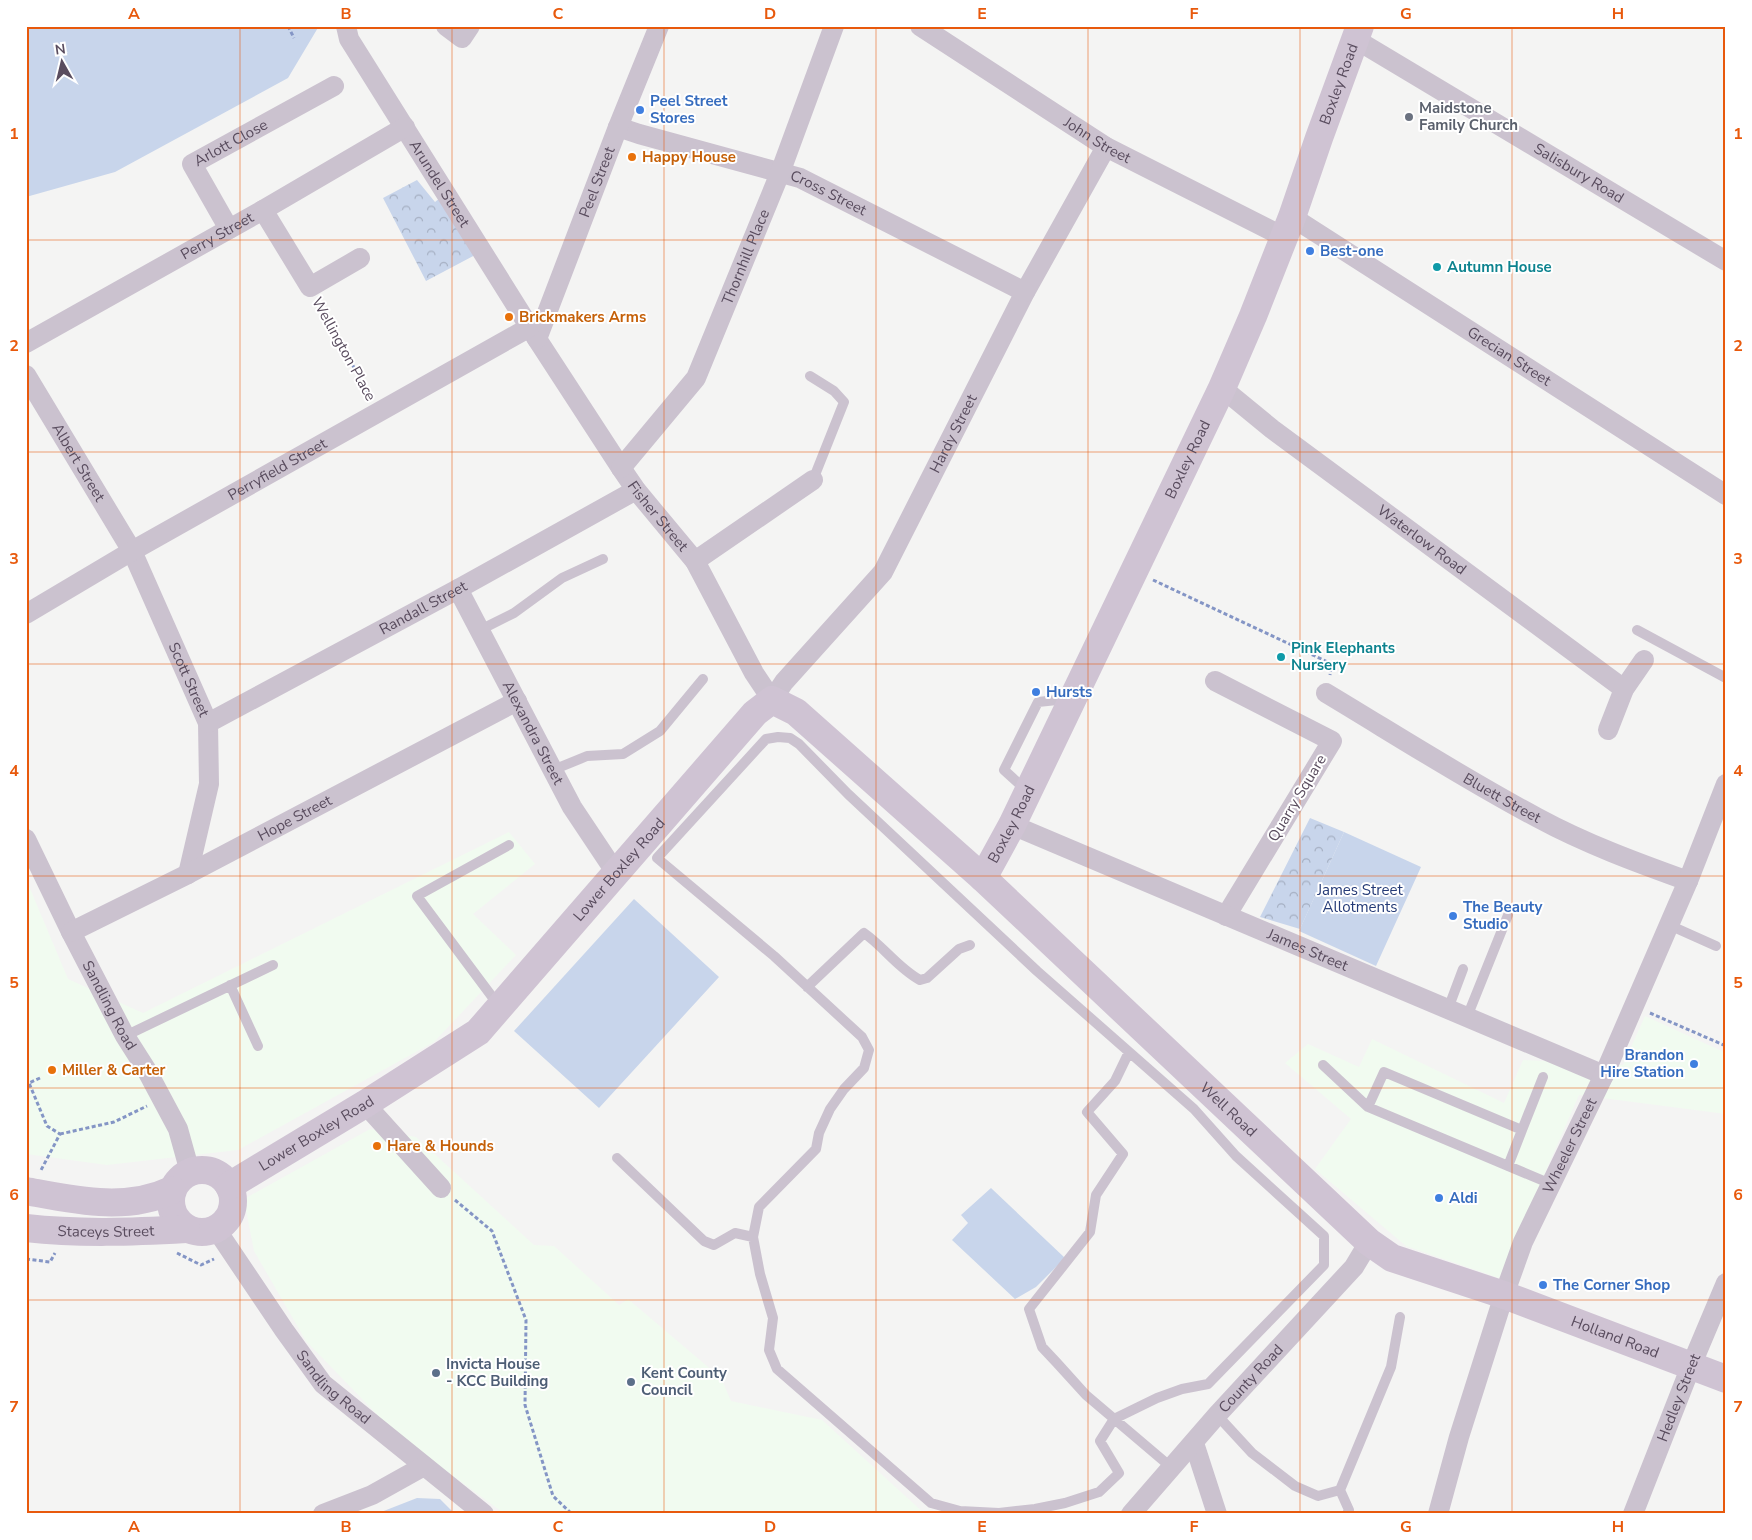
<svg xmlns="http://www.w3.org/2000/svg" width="1752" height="1540" viewBox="0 0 1752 1540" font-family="'Nunito Sans',sans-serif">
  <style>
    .commercial { fill: #f1fbf0 }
    .green { fill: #c8d5eb }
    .park { fill: url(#park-crowns) }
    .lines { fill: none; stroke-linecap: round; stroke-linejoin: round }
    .path { stroke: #8495c5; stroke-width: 3; stroke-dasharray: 4 2.5; stroke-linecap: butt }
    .lane { stroke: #cbc2cf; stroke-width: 10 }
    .street { stroke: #cbc2cf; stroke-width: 20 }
    .secondary { stroke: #cfc3d3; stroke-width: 28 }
    .grid { fill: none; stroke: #e8590c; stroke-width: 1; stroke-opacity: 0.55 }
    .shop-dot { fill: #3f7fe0; stroke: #fff; stroke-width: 2 }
    .worship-dot { fill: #6b7280; stroke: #fff; stroke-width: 2 }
    .food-dot { fill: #e8710a; stroke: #fff; stroke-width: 2 }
    .culture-dot { fill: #0f9aa8; stroke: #fff; stroke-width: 2 }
    .service-dot { fill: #5c6f8a; stroke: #fff; stroke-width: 2 }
    .labels { text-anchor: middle; stroke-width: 4; stroke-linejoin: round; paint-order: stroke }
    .street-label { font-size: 15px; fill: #594c5e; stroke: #fff }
    .shop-label { font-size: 15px; font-weight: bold; fill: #366cbe; stroke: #fff; text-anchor: start }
    .worship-label { font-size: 15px; font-weight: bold; fill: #5b616d; stroke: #fff; text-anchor: start }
    .food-label { font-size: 15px; font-weight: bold; fill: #c56008; stroke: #fff; text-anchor: start }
    .culture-label { font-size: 15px; font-weight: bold; fill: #0d838f; stroke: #fff; text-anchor: start }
    .park-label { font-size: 15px; fill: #253b77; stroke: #fff }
    .service-label { font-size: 15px; font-weight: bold; fill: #4e5e75; stroke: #fff; text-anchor: start }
    .neatline { fill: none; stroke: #e8590c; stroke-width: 2 }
    .grid-label { font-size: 16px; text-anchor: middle; font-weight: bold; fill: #e8590c }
  </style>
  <defs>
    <pattern id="park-crowns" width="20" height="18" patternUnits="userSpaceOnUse" patternTransform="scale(1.25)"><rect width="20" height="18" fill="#c8d5eb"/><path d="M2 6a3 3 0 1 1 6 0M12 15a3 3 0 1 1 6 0" fill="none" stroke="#a5afc2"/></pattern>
  </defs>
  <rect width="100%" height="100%" fill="#f4f4f3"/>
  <path class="commercial" d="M509,832l26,32 -62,50 43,41 -82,87 -196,108 -131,15 -81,-11v-275l42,100 75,34z
    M1645,1016l81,37v61l-147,-19 -80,183 -93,-32 -91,-77 36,-50 -66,-56 23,-19 51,23 13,-28 132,64 19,-43 100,5z
    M370,1129l46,8 118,108 20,1 65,59 9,-6 93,79 10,23 91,19 103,94h-420l-109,-80 -90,-93 -52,-90 -10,-52z"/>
  <path class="green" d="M26,26h293l-31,52 -173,94 -89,25z
    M1344,832l77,35 -45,99 -77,-35z
    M634,899l85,78 -120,131 -85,-77z
    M991,1188l74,70 -29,29 -21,12 -63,-59 16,-17 -7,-8z
    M417,1498l23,1 15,15h-29l-2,-2 -6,2h-42z"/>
  <path class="park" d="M417,180l18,22 5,-4 37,56 -51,27 -43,-83z
    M1310,818l34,14 -44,97 -40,-12z"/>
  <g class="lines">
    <path class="path" d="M288,26l6,12
      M318,303l52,93
      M1153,580l179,84 -2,11
      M1650,1013l76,33
      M40,1078l-11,5 18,43 13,8 -20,38
      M60,1134l54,-12 33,-16
      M455,1200l37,31 34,89 -1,85 28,91 19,18
      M177,1253l24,12 13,-6
      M26,1259l24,3 5,-9"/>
    <path class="lane" d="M810,376l24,15 10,11 -31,78
      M480,630l34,-17 48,-35 41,-19
      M1637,630l89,48
      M778,737l12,1 9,6 49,50 189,177 157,138 42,47 88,80v29l-116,119 -26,5 -25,9 -43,21 -14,22 19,32 -20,19 -34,11 -30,6 -36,4 -39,-2 -29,-8 -154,-134 -8,-19 4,-32 -13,-44 -7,-37 6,-30 57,-58 3,-16 11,-24 14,-20 20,-21 5,-18 -7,-13 -88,-81 -117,-98 109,-119z
      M553,770l34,-14 36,-2 37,-23 43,-52
      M1027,791l-23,-21 34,-68 19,-2 13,4
      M1669,925l47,21
      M230,985l28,61
      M807,987l57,-54c20,14 34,35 56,47l7,-2 32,-29 11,-4
      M499,1006l-82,-110 92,-51
      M1448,1009l15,-40
      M1467,1017l41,-102
      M125,1036l148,-71
      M1129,1052l-14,29 -28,31 36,42 -27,41 -6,37 -61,77 13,38 15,16 29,32 86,73
      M1323,1065l45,42 183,77
      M1368,1107l16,-35 138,58 -14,36
      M1522,1130l21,-53
      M617,1158l87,83 10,4 21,-12 18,4
      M1217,1415l35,38 43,33 23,10 22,-6 51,-123 9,-50
      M1340,1490l9,20 -2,4"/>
    <g class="street">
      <path id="s1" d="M346,26l3,13 188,300 84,129 15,22 59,71 59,112 18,27 12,-18 99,-110 142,-280 81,-145"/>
      <path d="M446,26l16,12 8,-12"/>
      <path id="s2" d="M920,26l186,121 178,90"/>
      <path id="s3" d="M1355,39l371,222"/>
      <path id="s4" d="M618,127l21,7 161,44 225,114"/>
      <path d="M263,210l47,77 50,-29"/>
      <path id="s5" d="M1292,217l434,278"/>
      <path id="s6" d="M229,229l-37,-65 142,-78"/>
      <path id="s7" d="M537,339l81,-212 41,-101"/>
      <path id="s8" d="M26,343l237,-133 142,-83"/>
      <path id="s9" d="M26,375l106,176 76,172 1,61 -21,90"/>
      <path id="s10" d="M1222,388l50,41 352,260"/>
      <path id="s11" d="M621,468l75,-90 84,-205 54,-147"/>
      <path d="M695,561l118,-81"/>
      <path id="s12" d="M458,589l114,218 44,66"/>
      <path id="s13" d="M26,614l106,-63 398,-224"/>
      <path d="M1215,681l117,60 -106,175"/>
      <path id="s14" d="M1326,693c70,42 140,87 212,125 48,26 100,45 150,63"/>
      <path id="s15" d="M208,723l250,-134 178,-99"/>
      <path d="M1608,730l16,-41 20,-29"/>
      <path id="s16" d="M1012,825l592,250"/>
      <path id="s17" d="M26,839l45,93 54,104 21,33 32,60 12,43"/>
      <path id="s18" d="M71,932l117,-58 329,-173"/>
      <path d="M365,1104l76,84"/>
      <path id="s19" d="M216,1229l68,101 39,54 161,130"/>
      <path d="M1194,1443l23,71"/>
      <path d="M323,1514l49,-19 52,-29"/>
      <path id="s20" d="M1131,1514l86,-99 137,-148 15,-25"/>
      <path id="s21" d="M1438,1514l21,-77 45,-142 19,-53 81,-167 84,-194 38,-97"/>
      <path id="s22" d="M1633,1514l58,-148 35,-83"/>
    </g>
    <g class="secondary">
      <path id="s23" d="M983,878l29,-53 210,-437 31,-72 39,-99 27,-79 41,-112"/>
      <circle cx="202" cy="1201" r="31"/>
      <path id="s24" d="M229,1186l136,-82 113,-72 277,-319 17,-13 24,12 187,166 386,364 23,16 112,37 222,84"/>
      <path d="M26,1191c49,9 100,21 146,-1"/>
      <path id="s25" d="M26,1228c53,6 107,4 160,1"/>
    </g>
  </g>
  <path class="grid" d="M240,26v1488M452,26v1488M664,26v1488M876,26v1488M1088,26v1488M1300,26v1488M1512,26v1488M26,240h1700M26,452h1700M26,664h1700M26,876h1700M26,1088h1700M26,1300h1700"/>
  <g class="shop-dot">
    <circle cx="640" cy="110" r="5"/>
    <circle cx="1310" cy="251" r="5"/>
    <circle cx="1036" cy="692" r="5"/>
    <circle cx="1453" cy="916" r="5"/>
    <circle cx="1694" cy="1064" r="5"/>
    <circle cx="1439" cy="1198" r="5"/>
    <circle cx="1543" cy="1285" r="5"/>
  </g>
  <circle class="worship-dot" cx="1409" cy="117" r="5"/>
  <g class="food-dot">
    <circle cx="632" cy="157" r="5"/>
    <circle cx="509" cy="317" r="5"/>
    <circle cx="52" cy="1070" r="5"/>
    <circle cx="377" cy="1146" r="5"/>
  </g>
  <g class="culture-dot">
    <circle cx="1437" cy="267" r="5"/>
    <circle cx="1281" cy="657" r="5"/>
  </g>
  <g class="service-dot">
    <circle cx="436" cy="1373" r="5"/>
    <circle cx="631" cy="1382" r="5"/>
  </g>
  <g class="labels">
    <g class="street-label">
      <text dy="5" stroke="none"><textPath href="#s23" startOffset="871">Boxley Road</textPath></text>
      <text dy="5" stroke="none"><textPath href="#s2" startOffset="211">John Street</textPath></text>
      <text dy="5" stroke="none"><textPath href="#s6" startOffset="119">Arlott Close</textPath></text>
      <text dy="5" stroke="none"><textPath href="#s3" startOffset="261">Salisbury Road</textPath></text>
      <text dy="5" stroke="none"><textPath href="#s7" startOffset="168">Peel Street</textPath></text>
      <text dy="5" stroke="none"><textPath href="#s1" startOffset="184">Arundel Street</textPath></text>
      <text dy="5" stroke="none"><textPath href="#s4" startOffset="221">Cross Street</textPath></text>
      <text dy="5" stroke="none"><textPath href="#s8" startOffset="219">Perry Street</textPath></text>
      <text dy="5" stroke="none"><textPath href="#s11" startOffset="248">Thornhill Place</textPath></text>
      <text transform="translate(344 349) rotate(61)" y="5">Wellington Place</text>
      <text dy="5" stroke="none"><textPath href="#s5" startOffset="258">Grecian Street</textPath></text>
      <text dy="5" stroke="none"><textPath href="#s1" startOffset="1124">Hardy Street</textPath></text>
      <text dy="5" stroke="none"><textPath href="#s23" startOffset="466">Boxley Road</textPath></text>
      <text dy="5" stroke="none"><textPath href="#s9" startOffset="102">Albert Street</textPath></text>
      <text dy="5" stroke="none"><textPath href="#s13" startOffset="290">Perryfield Street</textPath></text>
      <text dy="5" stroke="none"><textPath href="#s1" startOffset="582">Fisher Street</textPath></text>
      <text dy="5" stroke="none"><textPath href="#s10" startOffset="251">Waterlow Road</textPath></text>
      <text dy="5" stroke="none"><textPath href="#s15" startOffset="244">Randall Street</textPath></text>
      <text dy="5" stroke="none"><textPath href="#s9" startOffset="346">Scott Street</textPath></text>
      <text dy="5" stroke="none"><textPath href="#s12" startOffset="162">Alexandra Street</textPath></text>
      <text dy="5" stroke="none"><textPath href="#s14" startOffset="205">Bluett Street</textPath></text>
      <text transform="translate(1297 798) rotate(-59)" y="5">Quarry Square</text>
      <text dy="5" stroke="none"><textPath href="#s18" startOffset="251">Hope Street</textPath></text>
      <text dy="5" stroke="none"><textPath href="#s23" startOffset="61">Boxley Road</textPath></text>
      <text dy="5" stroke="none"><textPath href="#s24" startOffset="508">Lower Boxley Road</textPath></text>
      <text dy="5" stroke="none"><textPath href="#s16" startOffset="321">James Street</textPath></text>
      <text dy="5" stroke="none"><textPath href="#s17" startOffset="186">Sandling Road</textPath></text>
      <text dy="5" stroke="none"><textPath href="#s24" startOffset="1351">Well Road</textPath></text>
      <text dy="5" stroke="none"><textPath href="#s24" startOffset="102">Lower Boxley Road</textPath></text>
      <text dy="5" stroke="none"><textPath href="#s21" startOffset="392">Wheeler Street</textPath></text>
      <text dy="5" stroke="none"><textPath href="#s25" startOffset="80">Staceys Street</textPath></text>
      <text dy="5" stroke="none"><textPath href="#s24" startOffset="1809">Holland Road</textPath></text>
      <text dy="5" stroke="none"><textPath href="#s20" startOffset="181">County Road</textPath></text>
      <text dy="5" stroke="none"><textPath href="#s19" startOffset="198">Sandling Road</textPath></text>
      <text dy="5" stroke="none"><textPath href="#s22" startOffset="125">Hedley Street</textPath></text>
    </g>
    <g class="shop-label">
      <text x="650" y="106">Peel Street<tspan x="650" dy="17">Stores</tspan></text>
      <text x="1320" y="256">Best-one</text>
      <text x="1046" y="697">Hursts</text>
      <text x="1463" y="912">The Beauty<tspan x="1463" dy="17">Studio</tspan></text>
      <text x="1684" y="1060" text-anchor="end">Brandon<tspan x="1684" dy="17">Hire Station</tspan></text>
      <text x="1449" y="1203">Aldi</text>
      <text x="1553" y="1290">The Corner Shop</text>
    </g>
    <g class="worship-label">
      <text x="1419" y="113">Maidstone<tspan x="1419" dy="17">Family Church</tspan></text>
    </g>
    <g class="food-label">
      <text x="642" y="162">Happy House</text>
      <text x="519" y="322">Brickmakers Arms</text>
      <text x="62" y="1075">Miller &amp; Carter</text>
      <text x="387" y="1151">Hare &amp; Hounds</text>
    </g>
    <g class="culture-label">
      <text x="1447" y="272">Autumn House</text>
      <text x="1291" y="653">Pink Elephants<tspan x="1291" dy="17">Nursery</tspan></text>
    </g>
    <g class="park-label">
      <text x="1360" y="895">James Street<tspan x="1360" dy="17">Allotments</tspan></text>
    </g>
    <g class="service-label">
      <text x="446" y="1369">Invicta House<tspan x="446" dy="17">- KCC Building</tspan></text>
      <text x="641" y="1378">Kent County<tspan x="641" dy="17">Council</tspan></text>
    </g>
  </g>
  <rect width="1752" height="1540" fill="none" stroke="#ffffff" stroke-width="55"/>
  <g transform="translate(62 62) rotate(352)" stroke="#ffffff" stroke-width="4" paint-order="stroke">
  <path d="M0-4L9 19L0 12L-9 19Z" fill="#594c5e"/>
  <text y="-8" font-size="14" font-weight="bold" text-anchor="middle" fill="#594c5e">N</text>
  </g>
  <rect x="28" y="28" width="1696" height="1484" class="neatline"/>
  <g class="grid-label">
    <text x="134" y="19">A</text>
    <text x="346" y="19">B</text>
    <text x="558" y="19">C</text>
    <text x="770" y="19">D</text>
    <text x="982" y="19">E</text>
    <text x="1194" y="19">F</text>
    <text x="1406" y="19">G</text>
    <text x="1618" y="19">H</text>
    <text x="14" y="139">1</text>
    <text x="1738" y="139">1</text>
    <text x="14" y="351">2</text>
    <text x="1738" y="351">2</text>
    <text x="14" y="564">3</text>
    <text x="1738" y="564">3</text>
    <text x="14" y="776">4</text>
    <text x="1738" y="776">4</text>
    <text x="14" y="988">5</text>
    <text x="1738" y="988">5</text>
    <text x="14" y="1200">6</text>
    <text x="1738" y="1200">6</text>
    <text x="14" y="1412">7</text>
    <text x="1738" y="1412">7</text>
    <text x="134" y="1532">A</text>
    <text x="346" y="1532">B</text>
    <text x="558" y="1532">C</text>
    <text x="770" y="1532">D</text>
    <text x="982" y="1532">E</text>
    <text x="1194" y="1532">F</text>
    <text x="1406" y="1532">G</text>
    <text x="1618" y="1532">H</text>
  </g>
</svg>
